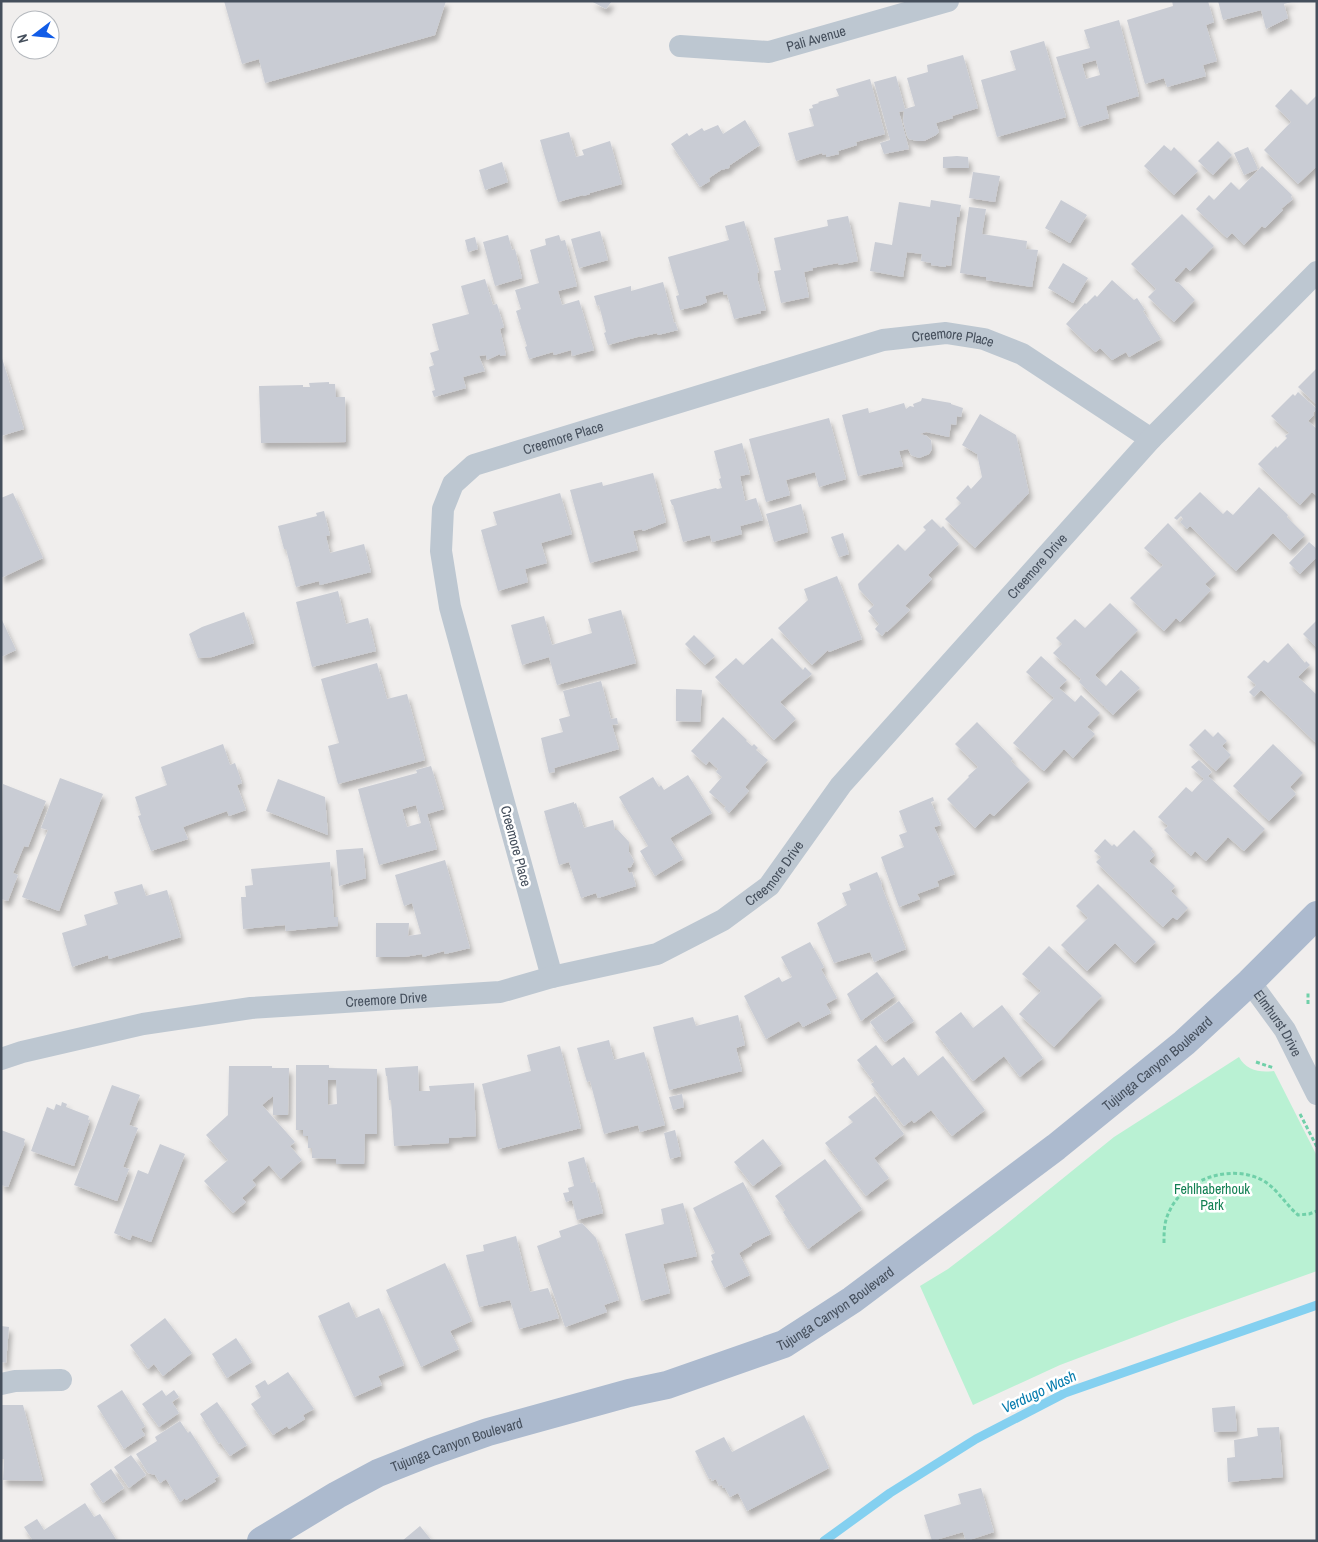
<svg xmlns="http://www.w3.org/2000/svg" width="1318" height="1542" viewBox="0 0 1318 1542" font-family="'Archivo Narrow',sans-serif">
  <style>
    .green { fill: #b9f1d3 }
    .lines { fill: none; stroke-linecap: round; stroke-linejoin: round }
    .stream { stroke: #84d0f0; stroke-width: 9 }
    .building { fill: #c9ccd4; fill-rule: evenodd; filter: url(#shadow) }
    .path { stroke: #70d0a9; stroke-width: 3; stroke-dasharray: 4 2.5; stroke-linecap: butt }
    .minor { stroke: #bdc7d1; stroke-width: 22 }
    .primary { stroke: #acbace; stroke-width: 28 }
    .labels { text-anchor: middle; stroke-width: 5; stroke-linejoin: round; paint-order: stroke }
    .street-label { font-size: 14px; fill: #454f5c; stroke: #fff }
    .park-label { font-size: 14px; fill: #138053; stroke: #fff }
    .water-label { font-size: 15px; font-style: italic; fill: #067cae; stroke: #fff }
  </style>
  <defs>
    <filter id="shadow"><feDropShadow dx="3" dy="5.5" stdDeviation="2.5" flood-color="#0004"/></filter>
  </defs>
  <rect width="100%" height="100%" fill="#f0eeed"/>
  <path class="green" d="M1239,1057c7,13 20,16 35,14l43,85v115l-135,48 -122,46 -87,40 -53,-119 28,-17 51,-39 115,-93z"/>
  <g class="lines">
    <path class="stream" d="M824,1541l66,-48 86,-54 89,-46 252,-88"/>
  </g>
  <path class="building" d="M224,1h222l-11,34 -170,48 -6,-24 -17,5z
    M591,1h21l-6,8z
    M1172,1h36l6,21 -8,3 11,36 -14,4 3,11 -39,11 -3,-9 -19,6 -18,-64 46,-14z
    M1218,1h73l1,1 -8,2 4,14 -22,11 -5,-19 -38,10z
    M1119,20l20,76 -33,10 3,12 -30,9 -23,-70 34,-9 -6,-18zM1096,60l4,15 -14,4 -4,-15z
    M1044,41l22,76 -69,20 -16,-57 35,-10 -6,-19z
    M963,55l15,53 -26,8 1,2 -17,5 3,9 -3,3 -12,6h-7l-8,-2 -2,-3 -4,-15 1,-10 -5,1 10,37 -25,5 -4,-11 10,-3 -16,-58 22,-6 9,33 10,-3 -8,-28 21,-6 -1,-7z
    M870,79l15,55 -29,8 1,3 -19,6 1,3 -13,3v-3l-3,1 -1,-2 -26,8 -8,-28 26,-7 -5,-17 4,-1 -1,-3 7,-2 -1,-1 21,-6 -3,-7z
    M1291,89l16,16 10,-10v71l-19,18 -34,-34 27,-28 -16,-16z
    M745,120l15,25 -30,20 -1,3 -8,2 -12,8 1,3 -10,6 -29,-43 16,-11 2,3 13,-8 2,3 14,-6 5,9z
    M569,132l7,25 8,-2 -2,-5 28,-9 12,43 -32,9v1l-7,2v-1l-25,7 -18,-62z
    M1218,141l14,14 -19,20 -15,-14z
    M1164,145l7,6 3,-4 24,24 -24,24 -30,-29z
    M1248,147l10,22 -14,6 -10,-22z
    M957,156l11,1 1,11h-26v-11z
    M502,162l6,20 -23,8 -6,-20z
    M1262,166l30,29 -1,2 2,2 -12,10 2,1 -18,18 -3,-2 -18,19 -12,-12 -5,5 -31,-29 13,-14 5,5 17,-18 8,8z
    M973,172l27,4 -5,26 -26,-4z
    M931,200l30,5 -2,12h-2l-6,49 -5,-1v2l-15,-2v-2l-10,-2 1,-7 -15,-2 -4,25 -33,-6 5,-29 17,3 7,-43 31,5z
    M1061,200l26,15 -17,28 -25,-15z
    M969,207l17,2 -4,25 45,7 -1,8 12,1 -6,37 -46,-7v-3l-26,-4z
    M1182,214l32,32 -24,25 -4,-4 -12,13 3,3 1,-1 17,18 -21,22 -26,-25 8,-8 -25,-25z
    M848,216l10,45 -19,4 -1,-2 -26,5 1,2 -9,2 5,25 -28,6 -7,-32 7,-1 -7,-32 54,-12 -1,-6z
    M744,221l15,51 -2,1 1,8 8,29 -6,1 1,2 -27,6 -7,-25 -3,1 -1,-4 -18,5 2,6 -6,3 -21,5 -4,-14 3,-1 -11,-38 61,-17 -4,-14z
    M600,231l8,29 -29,8 -8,-29z
    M508,235l4,15 3,-1 7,29 -27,8 -12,-44z
    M559,235l2,6 4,-1 12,46 -19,5 4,14 17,-5 15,50 -22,6 -1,-6 -17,5 -1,-3 -24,7 -4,-12 2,-1 -11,-35 5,-2 -6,-19 24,-7 -9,-33 16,-5 -1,-6z
    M475,237l3,12 -10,3 -3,-12z
    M1063,263l25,15 -15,25 -25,-15z
    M485,279l8,26 4,-1 7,23 -4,2 6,26 -6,1v-2l-13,6 -1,-5 -7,1 6,15 -22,6 3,11 -32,9 -2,-6 3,-1 -6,-23 5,-2 -4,-12 9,-3 -7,-26 37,-10 -8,-28z
    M1112,280l22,20 3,-2 8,12 -2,1 18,28 -32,18 -3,-5 -14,8 -12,-12 -4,4 -4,-3 -26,-25 19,-21 1,1 9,-9 2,2z
    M663,282l11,41 1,-1 3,8 -20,5 -1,-2 -16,4v-1l-33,9 -4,-12 2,-1 -7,-27 -2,1 -3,-10 37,-10v5z
    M1,355l23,74 -23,7z
    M1317,368v37l-19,-18z
    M329,382v2h6l1,13h9l1,45 -85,1 -2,-57 44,-1v2h7l-1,-4z
    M1298,392l19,17 -4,4 1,2 -6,6 9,8v67l-5,-4 -12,13 -42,-41 18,-18 1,2 10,-10 -2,-2 4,-3 -18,-17 22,-22 2,2z
    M922,398l29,5v1l12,4 -2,9 -4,-1 -1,9 -5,-1 -2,13 -23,-5 -6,2 7,2 4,4 1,9 -3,5 -10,4 -8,-3 -3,-6 -9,2 4,15 -45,10 -16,-61 26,-7 1,5 35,-10 2,6 4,-3 4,1 -1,-3 8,-3z
    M980,414l36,21 13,58 -54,55 -30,-29 16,-16 -5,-5 12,-13 3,4 11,-12 -5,-23 -15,-9z
    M829,418l17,61 -27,8 -4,-15 -29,8 4,15 -24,7 -17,-63z
    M742,443l8,31 -10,2 5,25 11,-3 7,22 -23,6 2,8 -30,8 -2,-7 -27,7 -10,-37h-1l-2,-5 46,-12 1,1 5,-1 -3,-9 2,-1 -7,-27z
    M653,473l13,49 -23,9 -1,-2 -9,2 5,19 -48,13 -20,-73 32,-8 1,4z
    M1259,487l29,28 -1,2 18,18 -15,15 -17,-17 -37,38 -46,-45 -3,3 -7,-7 3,-3 -2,-3 -4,4 -3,-2 26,-26 23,22 4,-4 6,5z
    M13,493l30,65 -42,20v-80z
    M560,493l12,41 -31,9 6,20 -22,6 3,13 -30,9 -17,-61 16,-5 -4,-13z
    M801,504l7,28 -34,10 -8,-28z
    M324,511l6,24 -4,1 4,17 34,-9 7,28 -51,13 -1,-4 -23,6 -10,-38h-2l-6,-23 39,-10 -1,-3z
    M932,519l9,9 2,-2 16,18 -31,31 4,4 -27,27 5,4 -23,22 -1,-1 -4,5 -7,-7 4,-5 -11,-13 6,-6 -15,-16 -1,-5 40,-40 7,7 21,-21 -3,-3z
    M1168,523l48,51 -11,10 6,6 -31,32 -4,-4 -12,13 -34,-33 33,-33 -19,-17z
    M843,533l6,21 -10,3 -8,-20z
    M1309,542l8,7v8l-17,17 -11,-11z
    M837,576l25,63 -33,13 -1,-2 -16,15 -34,-37 30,-28 -4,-11z
    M338,591l8,33 22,-6 8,33 -64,16 -16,-65z
    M1110,603l28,27 -43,45 11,11 15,-16 19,18 -27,27 -34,-33 2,-3 -28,-26 9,-9 -6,-6 19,-19 10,9z
    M621,610l15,53 -79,22 -8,-28 -27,8 -11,-40 33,-9 8,29 40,-12 -4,-14z
    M244,612l10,31 -42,14 -14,1 -9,-24 13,-7z
    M1,618l15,32 -15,7z
    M1317,620v28l-14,-14z
    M694,635l21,21 -10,9 -20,-21z
    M772,638l31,32 2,-3 7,7 -32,28 16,17 -22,21 -59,-63 21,-19 7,7z
    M1288,643l17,20 1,-2 4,4 -12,12 19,18v49l-56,-54 -7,7 -5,-5 7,-7 -9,-8 17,-17 4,3z
    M1041,656l26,24 -8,8 16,14 6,-7 19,18 -13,14 8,7 -22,24 -9,-9 -20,22 -31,-28 41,-45 -28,-26z
    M377,663l10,36 20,-5 18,66 -87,24 -10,-38 11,-3 -18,-64z
    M601,681l10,38 6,-1 1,6 -6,1 7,24 -65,19 1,4 -6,1 -8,-35 22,-6 -4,-13 11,-3 -7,-25z
    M676,689l26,1 -2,32 -24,-1z
    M723,717l24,23 -1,1 6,5 2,-2 4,4 -2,2 12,10 -23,27 4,4 -20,22 -5,-5 2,-1 -17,-15 13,-15 -6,-5 2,-3 -9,-8 -3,4 -15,-14z
    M977,722l36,37 -2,2 19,19 -36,36 -4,-3 -15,15 -28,-29 22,-22 -1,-1 10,-9 -23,-23z
    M1205,729l8,8 5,-5 9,9 -5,5 9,9 -15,16 -27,-26z
    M223,744l7,21 5,-2 7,20 -5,2 9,25 -17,6 -2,-5 -44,16 5,12 -37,12 -13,-35 3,-1 -6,-18 32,-12 -6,-18z
    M1273,744l30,29 -13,14 6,7 -27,27 -36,-35z
    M1199,760l13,12 -4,4 57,53 -21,22 -16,-14 -22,24 -11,-10 -4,5 -27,-26 4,-4 -10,-9 28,-30 6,5 12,-13 -13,-12z
    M431,766l13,43 -17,5 10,35 -58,16 -21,-76 59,-16 -1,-3zM416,805l5,18 -14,4 -5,-18z
    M688,775l24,38 -42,25 13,21 -28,17 -15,-25 8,-5 -29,-49 34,-20 6,10 2,-2 3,5z
    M60,778l43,16 -44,117 -37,-14 26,-67 -7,-2z
    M278,779l47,18 3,38 -62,-24z
    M3,784l43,17 -18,46 -4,-1 -11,27 5,2 -10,26 -7,-2z
    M933,797l1,4 -3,1 10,23 -7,2 21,47 -18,7 2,5 -22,8 3,5 -21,8 -18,-50 23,-10 -5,-12 8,-3 -8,-21z
    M574,802v2l2,-1 8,25 29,-8 2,10h3l11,12v10l5,9 -3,6 -4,1 2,5 3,-1 4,14 -38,12 -2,-5 -15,5 -12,-36 -10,3 -15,-54z
    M1134,830l19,19 -2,2 4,4 -6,6 26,25 -4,5 17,17 -11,12 -4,-3 -10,10 -67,-65 5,-5 -7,-6 11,-12 7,7 2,-2 3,3z
    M363,848l3,30 -27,8 -3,-36z
    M445,860l25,88 -25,6 -1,-3 -21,6 -1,-3 -18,3h-28v-34h33l-1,13 13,-2 -9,-31 -8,3 -9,-31z
    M330,862l4,55h4v9l-52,5 -1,-6 -42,4 -2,-32h5l-1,-11 8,-1 -2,-16z
    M877,872l5,12 -1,1 25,64 -32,13 -4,-10 -36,11 -17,-40 30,-18 -5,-12 9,-3 -2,-6z
    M142,884l4,12 21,-6 14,47 -72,22 -1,-4 -36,12 -10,-34 25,-8 -3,-10 34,-11 -4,-12z
    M1098,884l58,58 -21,21 -20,-20 -28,28 -26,-26 27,-27 -12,-12z
    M810,942l14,25 -3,2 16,29 -11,6 5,9 -28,14 -4,-6 -33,18 -22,-43 35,-19 3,5 10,-5 -11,-20z
    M1049,946l53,50 -48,51 -35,-33 22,-23 -19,-17z
    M877,972l18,24 -34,25 -14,-27z
    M899,1001l15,20 -29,21 -15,-20z
    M1002,1005l41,53 -23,19 -16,-21 -31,25 -38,-49 26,-20 12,16z
    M738,1015l7,30 -9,3 6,23 -73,19 -16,-63 40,-10 3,9z
    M609,1040l5,20 30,-8 21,73 -25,7 -2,-7 -34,9 -14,-53 -3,1 -10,-34z
    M876,1045l16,21 12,-9 14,19 25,-20 42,54 -33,26 -21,-26 -17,13 -2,-3 -8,6 -33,-42 3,-2 -17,-22z
    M560,1046l21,82 -83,21 -16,-65 49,-13 -4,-16z
    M296,1065h33v3l48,1v65h-12l-1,30h-28v-5l-24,-1v-10h-4v-12h-5v-6h-7zM328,1080h8l1,24 -9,1z
    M229,1066h43v2h17l-1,47h-15v-19l-11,9 33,37 -5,4 12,14 -21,19 -12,-14 -17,15 4,5 -14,13 4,4 -13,11 -29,-32 24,-21 -22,-25 22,-20z
    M418,1066l1,25h11l-1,-5 45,-3 2,53 -27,2v5l-55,3 -3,-46h-2l-2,-24h-1l-1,-8z
    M112,1085l28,10 -11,30 9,3 -15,39 6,2 -12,32 -43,-16z
    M682,1094l2,13 -11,3 -4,-13z
    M875,1096l29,38 -30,24 15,20 -23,18 -41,-53 28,-21 -5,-5z
    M62,1102l5,2 -1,3 23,9 -1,4h2l-16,46 -43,-15 16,-44 7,3 2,-6 5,2z
    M1,1130l24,9 -1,3 1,1 -17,44 -7,-2z
    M675,1130l6,26 -11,3 -6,-26z
    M763,1139l19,25 -29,22 -19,-24z
    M160,1144l25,10 -34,88 -19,-7 -2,5 -16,-7 24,-63 10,4z
    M584,1157l7,26 4,-1 8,31 -26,7 -5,-20 -6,2 -3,-9 6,-1 -1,-4 6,-2 -6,-24z
    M825,1159l37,50 -54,40 -25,-37 2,-2 -10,-14z
    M743,1182l28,52 -20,10 1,1 -13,8 11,22 -26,13 -13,-27 2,-1 -2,-5 4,-2 -22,-45z
    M683,1203l14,53 -34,8 7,29 -29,8 -16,-67 39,-10 -3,-15z
    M582,1223l14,15 4,13 1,-1 18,50 -15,5 3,7 -42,15 -28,-81 24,-9 -2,-6z
    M516,1236l14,56 18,-4 11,30 -40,11 -9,-29 -31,7 -13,-52 18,-4 -1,-6z
    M445,1263l27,58 -22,10 9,18 -38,18 -35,-77z
    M349,1302l7,16 23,-10 25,57 -26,11 4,9 -28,12 -36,-81z
    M165,1318l27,35 -29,23 -9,-12 -6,5 -18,-24z
    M1,1326l8,1 -3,36 -5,-1z
    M236,1338l16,24 -25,16 -15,-24z
    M288,1372l26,37 -11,6 2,4 -16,10 -2,-3 -14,9 -22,-31 10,-7 -6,-11 10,-6 3,5z
    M122,1390l23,36 -4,3 4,6 -21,14 -27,-43z
    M162,1390l4,6 8,-6 5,7 -7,5 7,11 -20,14 -17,-23z
    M217,1402l30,43 -17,11 -10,-14 -1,2 -19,-30z
    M1,1405h22l20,76 -40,-1 1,-21h-3z
    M1235,1406l2,25 -23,1 -2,-24z
    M804,1415l25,53 -82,43 -9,-18 -8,4 -5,-9h-2l-1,-3 -3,1 -3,-7 -4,2 -1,-3 -2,1 -14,-28 29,-14 8,15z
    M180,1421l8,12 2,-2 29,45 -5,3 2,2 -30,19 -1,-2 -5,4 -14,-23 -6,4 -5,-8 -7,-2 -12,-19 21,-13 -2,-4z
    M1279,1427l4,50 -55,5 -1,-24 8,-1 -1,-17 24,-4 -1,-8z
    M131,1455l15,20 -17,13 -15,-21z
    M111,1469l13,19 -21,15 -13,-19z
    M981,1488l13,44 -28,9 -3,-9 -31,9 -8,-26 37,-11 -3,-10z
    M85,1503l9,14 6,-3 17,27h-84l-9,-14 13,-8 7,11z
    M420,1526l12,15h-30z"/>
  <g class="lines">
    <path class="path" d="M1308,1004v-13
      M1256,1062l18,6
      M1300,1114l17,33
      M1164,1243c0,-12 0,-22 6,-33 15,-32 62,-46 92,-30 15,8 23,24 36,35l11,-1 8,-3"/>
    <g class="minor">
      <path id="s1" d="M680,46l89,6 179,-51"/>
      <path id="s2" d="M552,977l-102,-370 -9,-56 2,-42 10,-25 21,-19 409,-125 63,-7 38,6 38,15 129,85"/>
      <path id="s3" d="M1250,982l35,48 32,64"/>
      <path id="s4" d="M1,1059l21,-7 121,-28 108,-16 249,-16 52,-15 105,-23 66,-34 46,-34 72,-101 310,-346 166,-167"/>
      <path d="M1,1384l14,-3 46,-1"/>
    </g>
    <path class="primary" id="s5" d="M261,1541l76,-46 41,-22 53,-21 57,-20 141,-39 38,-8 117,-41 68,-44 204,-153 128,-104 66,-61 67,-67"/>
  </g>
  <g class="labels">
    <g class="street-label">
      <text dy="5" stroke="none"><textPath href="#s1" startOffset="138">Pali Avenue</textPath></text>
      <text dy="5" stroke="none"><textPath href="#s2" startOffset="1036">Creemore Place</textPath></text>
      <text dy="5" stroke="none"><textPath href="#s2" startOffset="631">Creemore Place</textPath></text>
      <text dy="5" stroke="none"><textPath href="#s4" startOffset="1216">Creemore Drive</textPath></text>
      <text transform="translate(516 846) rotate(75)" y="5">Creemore Place</text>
      <text dy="5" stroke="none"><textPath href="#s4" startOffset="811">Creemore Drive</textPath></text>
      <text dy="5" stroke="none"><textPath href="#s4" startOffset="391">Creemore Drive</textPath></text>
      <text dy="5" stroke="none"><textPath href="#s3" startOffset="50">Elmhurst Drive</textPath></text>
      <text dy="5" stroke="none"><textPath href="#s5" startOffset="1029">Tujunga Canyon Boulevard</textPath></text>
      <text dy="5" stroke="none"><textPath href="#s5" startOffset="624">Tujunga Canyon Boulevard</textPath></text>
      <text dy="5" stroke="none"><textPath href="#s5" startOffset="219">Tujunga Canyon Boulevard</textPath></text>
    </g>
    <g class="park-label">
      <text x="1212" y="1194">Fehlhaberhouk<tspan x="1212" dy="16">Park</tspan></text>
    </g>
    <g class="water-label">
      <text transform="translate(1039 1392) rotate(-25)" y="5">Verdugo Wash</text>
    </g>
  </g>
  <rect width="1318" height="1542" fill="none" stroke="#454f5c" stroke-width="5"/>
  <g transform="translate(35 35) rotate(254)"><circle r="24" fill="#ffffff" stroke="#b5b9be"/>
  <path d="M0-4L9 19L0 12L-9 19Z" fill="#115ce7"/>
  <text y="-8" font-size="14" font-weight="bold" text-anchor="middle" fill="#454f5c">N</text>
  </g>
</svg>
